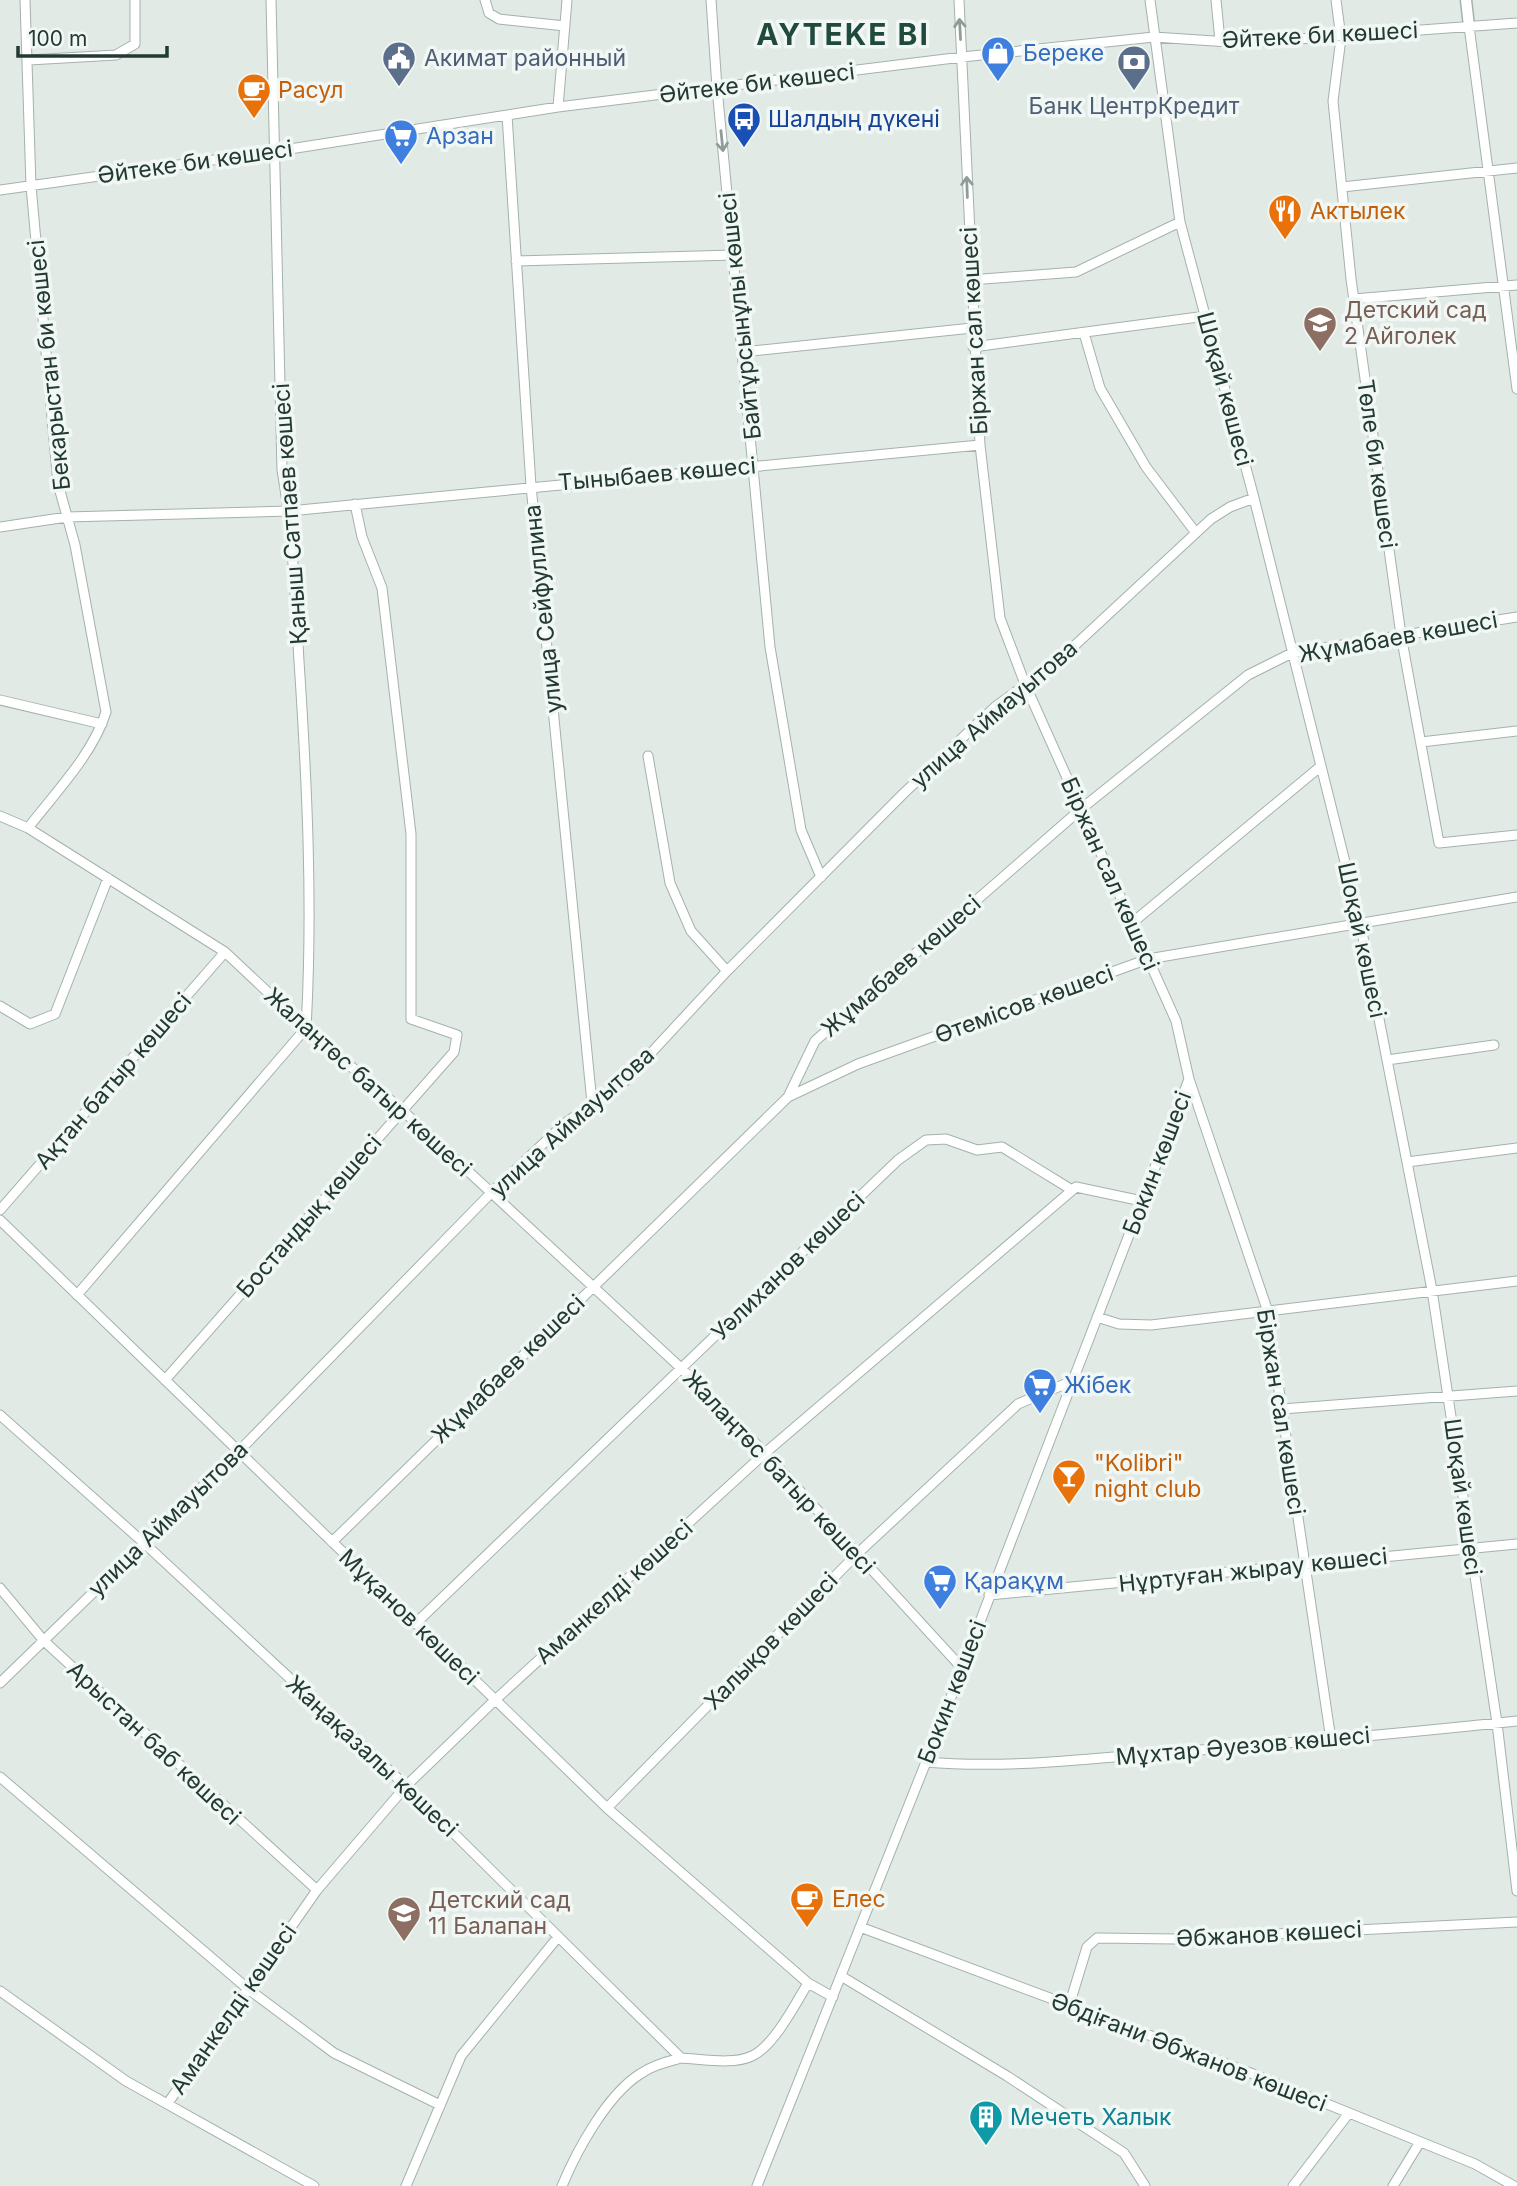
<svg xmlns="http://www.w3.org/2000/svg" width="1517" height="2186" viewBox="0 0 1517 2186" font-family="Inter,sans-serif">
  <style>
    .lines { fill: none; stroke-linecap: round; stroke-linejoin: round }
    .minor-casing { stroke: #a4b2ac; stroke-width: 11 }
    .tertiary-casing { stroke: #a4b2ac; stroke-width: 13 }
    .minor { stroke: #fff; stroke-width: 9 }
    .tertiary { stroke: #fff; stroke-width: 10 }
    .oneway { stroke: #909c98 }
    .labels { text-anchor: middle; stroke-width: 7; stroke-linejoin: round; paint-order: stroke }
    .street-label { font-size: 23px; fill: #223a32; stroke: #f1f7f4 }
    .shop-label { font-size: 23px; fill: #366cbe; stroke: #f1f7f4; text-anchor: start }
    .service-label { font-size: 23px; fill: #4e5e75; stroke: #f1f7f4; text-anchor: start }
    .food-label { font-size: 23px; fill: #c56008; stroke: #f1f7f4; text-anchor: start }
    .transit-label { font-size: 23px; fill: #164399; stroke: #f1f7f4; text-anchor: start }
    .education-label { font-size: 23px; fill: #785e54; stroke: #f1f7f4; text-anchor: start }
    .culture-label { font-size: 23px; fill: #0d838f; stroke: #f1f7f4; text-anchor: start }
    .district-label { font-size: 30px; font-weight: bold; letter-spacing: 2px; fill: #204a3d; stroke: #f1f7f4 }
  </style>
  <rect width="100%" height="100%" fill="#e1eae5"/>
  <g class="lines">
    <g class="minor-casing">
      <path id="minor" d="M25,0l6,186 27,298 17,61 31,167c-13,42 -51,81 -78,116
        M485,0l4,13 10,6 66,7
        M711,0l6,88 53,559 31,183 20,47
        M959,0l21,445 20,173 25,66 151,337 13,58 78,230 64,431
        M1150,0l30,222 74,276 106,424 72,368 65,433 20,168
        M1216,0l4,41
        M1336,0l5,38 -8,63 18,178 50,356 38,208 78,-8
        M1469,26l48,363
        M29,60l87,-5 19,-11v-44
        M558,107l9,-107
        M507,115l24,371 61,617
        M1342,187l175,-19
        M0,190l277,-39 281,-44 404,-50 192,-20 90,6 273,-20
        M516,261l218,-6
        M970,280l106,-8 104,-50
        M1354,299l163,-14
        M1084,333l16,55 46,79 50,66
        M973,347l233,-31
        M743,352l229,-24
        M0,527l67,-10 222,-6 691,-66
        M0,700l102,24
        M1421,742l96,-11
        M648,756l22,127 21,48 36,40
        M0,816l28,12 197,124 81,76 96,82 280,259 83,84 196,214
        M1132,923l189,-157
        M0,1006l30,18 25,-10 53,-136
        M1387,1060l107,-15
        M788,1097l70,-33 290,-105 369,-62
        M1407,1162l110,-14
        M0,1210l225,-258
        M0,1220l607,588 201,175 25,14
        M77,1295l229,-267c7,-122 1,-246 -7,-367 -4,-64 -6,-128 -17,-191l-11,-470
        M1097,1317l22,7 32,1 366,-44
        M165,1380l289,-328 3,-17 -46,-16v-185l-29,-246 -20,-51 -7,-33
        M1282,1409l235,-18
        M0,1415l144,128 262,243 275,272c21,1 53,7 71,-2 22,-10 44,-53 56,-73
        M332,1542l456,-445 27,-56 266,-232 167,-134 44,-22 225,-36
        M0,1588l44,53 273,249
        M989,1595l528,-51
        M415,1624l483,-464 28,-20 20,-1 31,11 25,-3 70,43
        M0,1683l239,-232 252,-258 73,-69 61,-43 102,-110 176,-177 92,-87 64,-47 152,-141 19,-12 24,-9
        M926,1762c78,7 157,-3 235,-9 119,-9 237,-19 356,-32
        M0,1777l248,212 86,64 106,52
        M607,1808l250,-254 161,-150 54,-23
        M860,1927l393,147 222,90 39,22
        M841,1976l166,100 117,77 21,33
        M0,1991l126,90 188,105
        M1069,2006l18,-59 10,-9 79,1 341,-17
        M168,2103l149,-213 89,-104 88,-85 271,-248 311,-266 66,14
        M406,2186l55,-130 97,-119
        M562,2186c15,-36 45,-91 78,-112 13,-9 27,-12 41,-16
        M757,2186l169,-424 263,-683
        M1293,2186l56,-73
        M1393,2186l27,-44"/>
    </g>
    <g class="tertiary-casing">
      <path id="tertiary" d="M1466,0l3,26"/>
    </g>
    <use href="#minor" class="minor"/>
    <use href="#tertiary" class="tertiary"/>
  </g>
  <defs><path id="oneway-shaft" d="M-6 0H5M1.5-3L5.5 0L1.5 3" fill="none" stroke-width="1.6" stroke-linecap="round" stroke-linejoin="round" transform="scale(1.75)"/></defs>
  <g class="oneway">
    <use href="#oneway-shaft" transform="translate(960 29) rotate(-93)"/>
    <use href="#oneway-shaft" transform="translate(722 141) rotate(84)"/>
    <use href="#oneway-shaft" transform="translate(967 187) rotate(-92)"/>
  </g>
  <defs>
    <g id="shop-pin" transform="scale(1.75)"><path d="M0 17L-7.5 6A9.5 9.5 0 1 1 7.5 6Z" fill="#3f7fe0" stroke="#f1f7f4"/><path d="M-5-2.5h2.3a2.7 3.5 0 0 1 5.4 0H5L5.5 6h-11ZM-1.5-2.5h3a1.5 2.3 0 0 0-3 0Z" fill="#fff"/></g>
    <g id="civic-pin" transform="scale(1.75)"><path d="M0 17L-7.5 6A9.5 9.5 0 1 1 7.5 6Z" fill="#5c6f8a" stroke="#f1f7f4"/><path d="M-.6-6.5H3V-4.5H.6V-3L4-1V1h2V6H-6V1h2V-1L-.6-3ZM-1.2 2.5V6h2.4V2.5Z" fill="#fff"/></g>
    <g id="bank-pin" transform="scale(1.75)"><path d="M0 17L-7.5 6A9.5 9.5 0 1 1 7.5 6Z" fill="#5c6f8a" stroke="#f1f7f4"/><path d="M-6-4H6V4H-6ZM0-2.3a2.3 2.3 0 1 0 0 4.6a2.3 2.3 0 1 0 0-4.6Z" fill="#fff"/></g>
    <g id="cafe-pin" transform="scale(1.75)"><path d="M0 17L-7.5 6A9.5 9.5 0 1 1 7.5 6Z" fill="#e8710a" stroke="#f1f7f4"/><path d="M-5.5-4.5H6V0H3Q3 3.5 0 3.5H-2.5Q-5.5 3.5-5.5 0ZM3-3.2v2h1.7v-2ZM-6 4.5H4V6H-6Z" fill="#fff"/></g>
    <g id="bus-pin" transform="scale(1.75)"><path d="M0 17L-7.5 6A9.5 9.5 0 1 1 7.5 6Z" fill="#1a4fb4" stroke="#f1f7f4"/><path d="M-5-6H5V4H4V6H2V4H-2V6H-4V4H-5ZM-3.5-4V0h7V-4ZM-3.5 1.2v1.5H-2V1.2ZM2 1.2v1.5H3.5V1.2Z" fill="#fff"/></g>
    <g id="supermarket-pin" transform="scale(1.75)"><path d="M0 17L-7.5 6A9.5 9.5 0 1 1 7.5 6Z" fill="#3f7fe0" stroke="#f1f7f4"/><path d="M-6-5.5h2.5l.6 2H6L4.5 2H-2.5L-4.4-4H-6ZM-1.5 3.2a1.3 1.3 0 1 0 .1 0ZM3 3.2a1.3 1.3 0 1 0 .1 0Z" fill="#fff"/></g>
    <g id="restaurant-pin" transform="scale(1.75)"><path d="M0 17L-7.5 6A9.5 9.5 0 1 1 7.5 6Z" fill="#e8710a" stroke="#f1f7f4"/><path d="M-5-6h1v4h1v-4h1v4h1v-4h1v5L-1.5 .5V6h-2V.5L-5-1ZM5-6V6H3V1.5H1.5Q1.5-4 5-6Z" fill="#fff"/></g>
    <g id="school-pin" transform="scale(1.75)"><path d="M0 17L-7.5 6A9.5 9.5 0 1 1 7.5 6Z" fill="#8d6e63" stroke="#f1f7f4"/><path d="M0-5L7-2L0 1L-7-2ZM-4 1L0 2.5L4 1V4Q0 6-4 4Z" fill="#fff"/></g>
    <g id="bar-pin" transform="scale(1.75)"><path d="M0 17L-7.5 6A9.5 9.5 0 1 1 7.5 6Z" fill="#e8710a" stroke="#f1f7f4"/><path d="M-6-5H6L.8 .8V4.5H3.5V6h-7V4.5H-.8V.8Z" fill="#fff"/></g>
    <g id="building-pin" transform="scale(1.75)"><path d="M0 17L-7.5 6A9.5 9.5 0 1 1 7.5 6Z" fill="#0f9aa8" stroke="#f1f7f4"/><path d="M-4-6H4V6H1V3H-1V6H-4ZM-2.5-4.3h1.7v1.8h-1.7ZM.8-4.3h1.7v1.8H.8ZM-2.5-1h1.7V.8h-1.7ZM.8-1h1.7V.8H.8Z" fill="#fff"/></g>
  </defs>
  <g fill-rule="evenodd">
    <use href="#shop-pin" x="998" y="53"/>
    <use href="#civic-pin" x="399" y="58"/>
    <use href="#bank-pin" x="1134" y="62"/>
    <use href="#cafe-pin" x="254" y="90"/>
    <use href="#bus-pin" x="744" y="119"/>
    <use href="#supermarket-pin" x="401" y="136"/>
    <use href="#restaurant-pin" x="1285" y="211"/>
    <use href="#school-pin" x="1320" y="323"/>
    <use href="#supermarket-pin" x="1040" y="1385"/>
    <use href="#bar-pin" x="1069" y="1476"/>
    <use href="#supermarket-pin" x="940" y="1581"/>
    <use href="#cafe-pin" x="807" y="1899"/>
    <use href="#school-pin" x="404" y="1913"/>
    <use href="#building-pin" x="986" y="2117"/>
  </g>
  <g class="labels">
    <g class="street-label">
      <text transform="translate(1320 35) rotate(-3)" y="8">Әйтеке би көшесі</text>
      <text transform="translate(757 83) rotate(-7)" y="8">Әйтеке би көшесі</text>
      <text transform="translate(195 162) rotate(-8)" y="8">Әйтеке би көшесі</text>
      <text transform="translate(740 316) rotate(-96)" y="8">Байтұрсынұлы көшесі</text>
      <text transform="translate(974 331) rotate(-93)" y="8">Біржан сал көшесі</text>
      <text transform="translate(49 365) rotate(-96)" y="8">Бекарыстан би көшесі</text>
      <text transform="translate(1225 389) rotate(75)" y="8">Шоқай көшесі</text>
      <text transform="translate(1377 464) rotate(82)" y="8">Төле би көшесі</text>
      <text transform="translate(657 474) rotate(-5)" y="8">Тыныбаев көшесі</text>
      <text transform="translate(290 514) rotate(-94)" y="8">Қаныш Сатпаев көшесі</text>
      <text transform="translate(543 609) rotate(-96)" y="8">улица Сейфуллина</text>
      <text transform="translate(1398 637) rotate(-10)" y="8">Жұмабаев көшесі</text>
      <text transform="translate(994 714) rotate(-41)" y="8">улица Аймауытова</text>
      <text transform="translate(1110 874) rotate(66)" y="8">Біржан сал көшесі</text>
      <text transform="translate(1362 940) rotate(78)" y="8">Шоқай көшесі</text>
      <text transform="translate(901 966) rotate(-41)" y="8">Жұмабаев көшесі</text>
      <text transform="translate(1024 1004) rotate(-20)" y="8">Өтемісов көшесі</text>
      <text transform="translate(113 1081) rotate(-49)" y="8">Ақтан батыр көшесі</text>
      <text transform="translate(368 1082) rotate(42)" y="8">Жалаңтөс батыр көшесі</text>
      <text transform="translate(572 1122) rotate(-42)" y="8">улица Аймауытова</text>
      <text transform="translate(1157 1163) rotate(-69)" y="8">Бокин көшесі</text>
      <text transform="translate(309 1216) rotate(-49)" y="8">Бостандық көшесі</text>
      <text transform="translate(788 1266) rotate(-44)" y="8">Уәлиханов көшесі</text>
      <text transform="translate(508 1369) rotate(-44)" y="8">Жұмабаев көшесі</text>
      <text transform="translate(1281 1412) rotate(81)" y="8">Біржан сал көшесі</text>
      <text transform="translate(779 1472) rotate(47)" y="8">Жалаңтөс батыр көшесі</text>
      <text transform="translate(1463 1497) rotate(82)" y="8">Шоқай көшесі</text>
      <text transform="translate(168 1519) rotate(-44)" y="8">улица Аймауытова</text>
      <text transform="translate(1253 1570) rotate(-6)" y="8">Нұртуған жырау көшесі</text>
      <text transform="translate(614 1592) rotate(-42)" y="8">Аманкелді көшесі</text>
      <text transform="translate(409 1617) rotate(44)" y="8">Мұқанов көшесі</text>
      <text transform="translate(771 1641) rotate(-46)" y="8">Халықов көшесі</text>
      <text transform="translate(952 1692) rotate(-69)" y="8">Бокин көшесі</text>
      <text transform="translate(154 1743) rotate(43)" y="8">Арыстан баб көшесі</text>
      <text transform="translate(1243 1746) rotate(-5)" y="8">Мұхтар Әуезов көшесі</text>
      <text transform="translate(372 1756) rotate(43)" y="8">Жаңақазалы көшесі</text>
      <text transform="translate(1269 1934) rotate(-3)" y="8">Әбжанов көшесі</text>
      <text transform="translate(233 2009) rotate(-55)" y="8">Аманкелді көшесі</text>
      <text transform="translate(1189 2052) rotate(21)" y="8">Әбдіғани Әбжанов көшесі</text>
    </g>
    <g class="shop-label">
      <text x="1023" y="61">Береке</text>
      <text x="426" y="144">Арзан</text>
      <text x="1064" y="1393">Жібек</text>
      <text x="964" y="1589">Қарақұм</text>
    </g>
    <g class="service-label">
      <text x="424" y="66">Акимат районный</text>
      <text x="1134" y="114" text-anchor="middle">Банк ЦентрКредит</text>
    </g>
    <g class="food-label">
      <text x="278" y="98">Расул</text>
      <text x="1310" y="219">Актылек</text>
      <text x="1094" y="1471">"Kolibri"<tspan x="1094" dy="26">night club</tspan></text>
      <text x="832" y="1907">Елес</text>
    </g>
    <g class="transit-label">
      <text x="768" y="127">Шалдың дүкені</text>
    </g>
    <g class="education-label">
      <text x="1344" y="318">Детский сад<tspan x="1344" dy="26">2 Айголек</tspan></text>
      <text x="428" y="1908">Детский сад<tspan x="428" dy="26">11 Балапан</tspan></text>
    </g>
    <g class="culture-label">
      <text x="1010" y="2125">Мечеть Халык</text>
    </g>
    <g class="district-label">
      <text x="843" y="45">AYTEKE BI</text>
    </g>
  </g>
  <path d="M18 46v10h149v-10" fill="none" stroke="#223a32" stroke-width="3.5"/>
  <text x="28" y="46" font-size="21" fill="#223a32" stroke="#f1f7f4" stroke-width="5" paint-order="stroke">100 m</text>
</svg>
